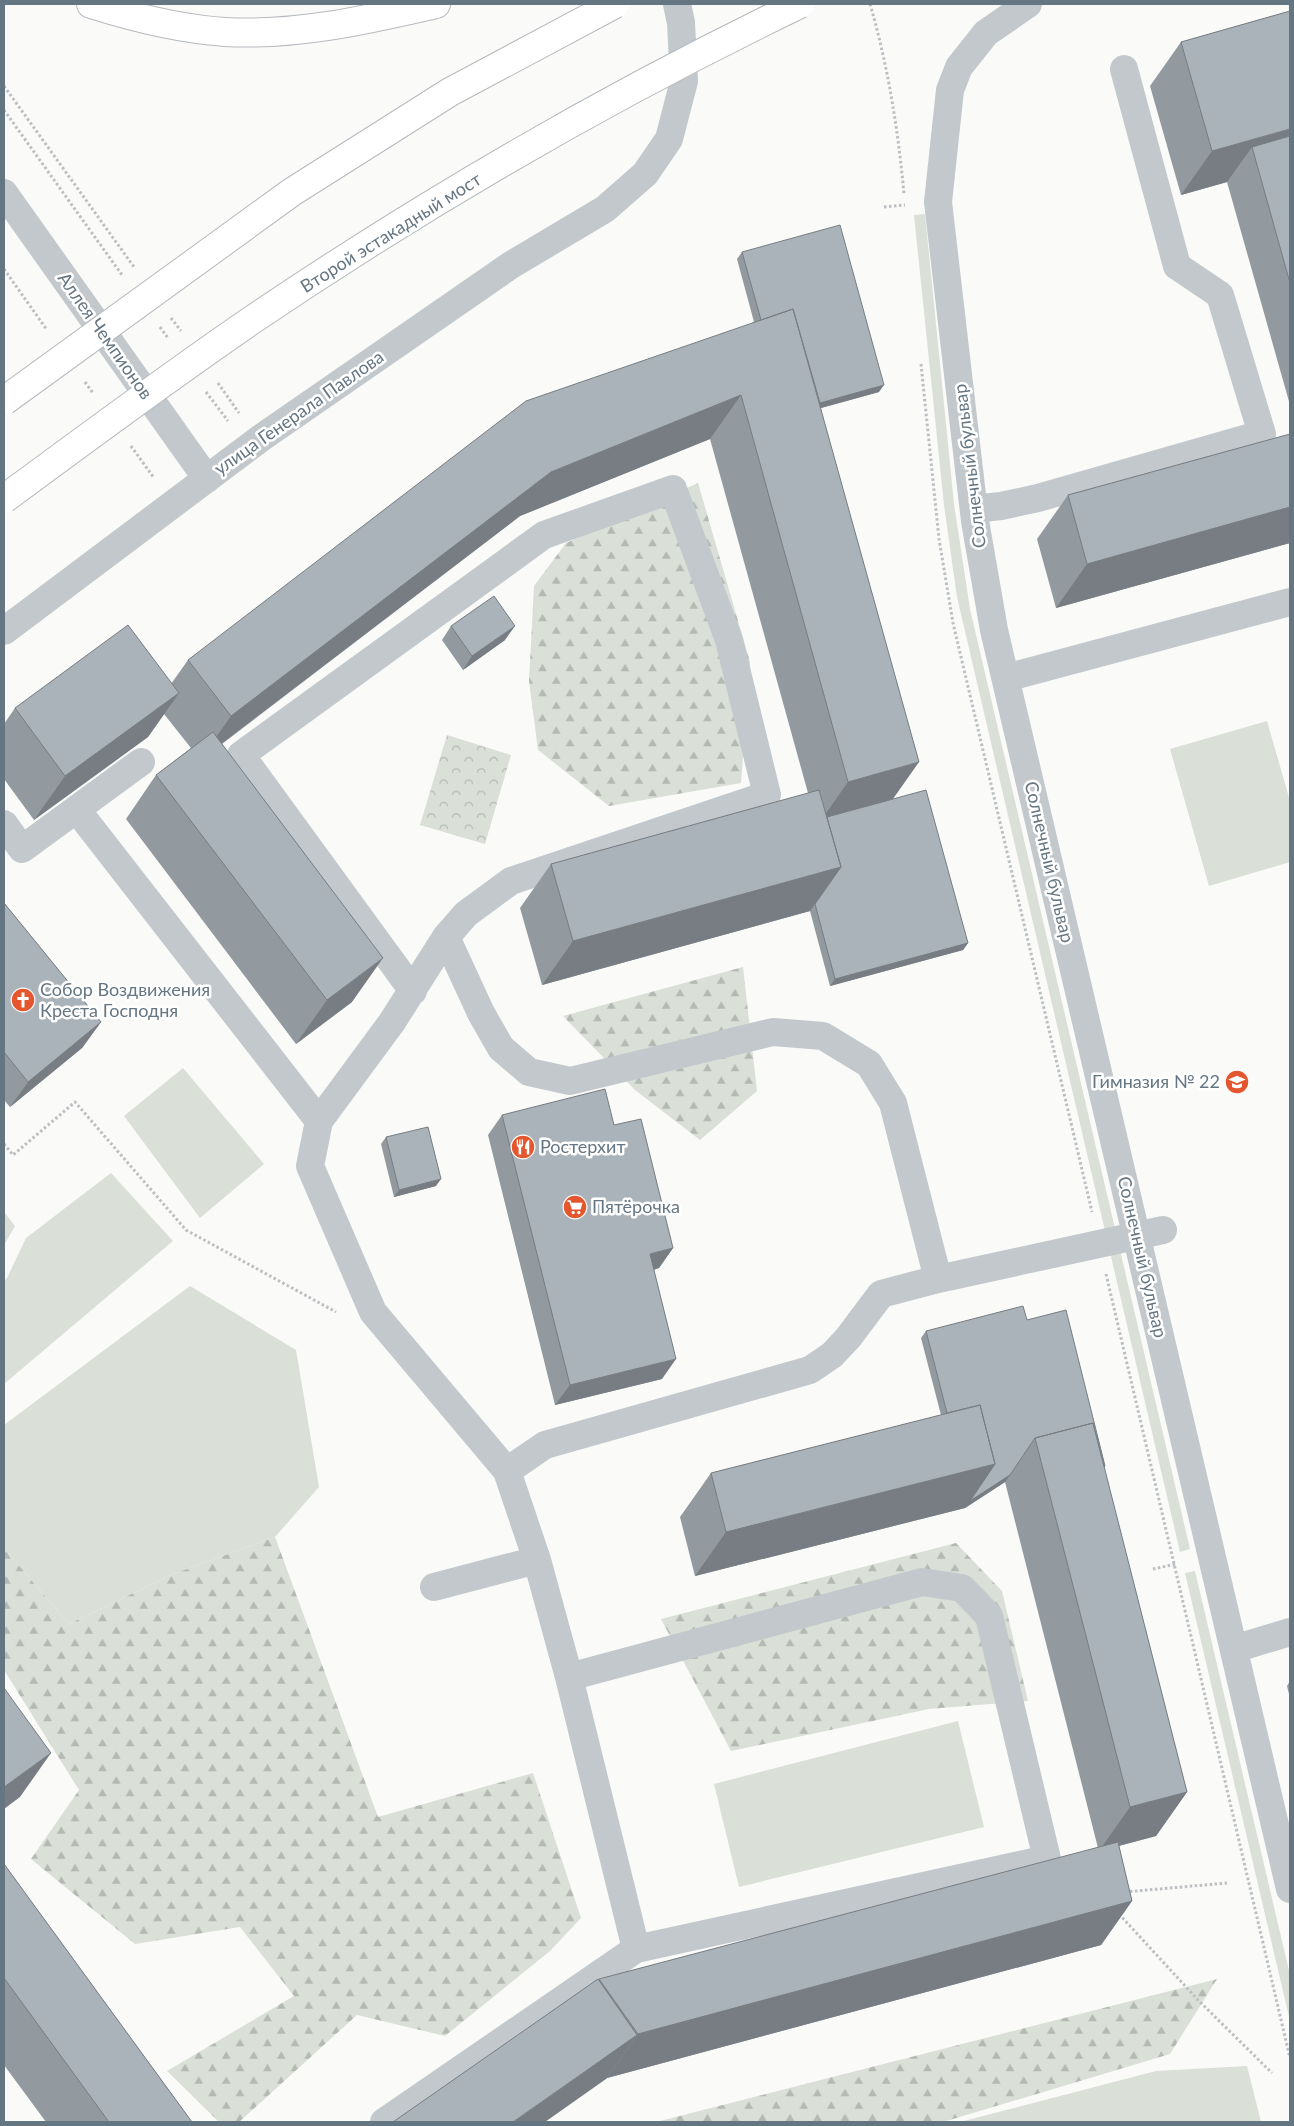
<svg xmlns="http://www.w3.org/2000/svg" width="1294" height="2126" viewBox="0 0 1294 2126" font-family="Lato,sans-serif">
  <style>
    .grass { fill: #dadfd7 }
    .forest { fill: url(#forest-firs) }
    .park { fill: url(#park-crowns) }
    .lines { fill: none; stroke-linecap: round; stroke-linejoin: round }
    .major-casing { stroke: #b5babe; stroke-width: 30 }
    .path { stroke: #bbbfc2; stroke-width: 3; stroke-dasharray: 2.5 2.5; stroke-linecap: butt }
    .minor { stroke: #c3c8cc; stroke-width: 28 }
    .major { stroke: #fff; stroke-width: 28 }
    .major-bridge-casing { stroke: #b5babe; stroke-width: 30; stroke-linecap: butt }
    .major-bridge { stroke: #fff; stroke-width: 28 }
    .wall { fill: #929a9f }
    .shaded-wall { fill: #777d82 }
    .building { fill: #aab3b9; stroke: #777d82 }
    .labels { text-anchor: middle; stroke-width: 5; stroke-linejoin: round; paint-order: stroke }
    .street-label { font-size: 18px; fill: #657683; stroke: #fff }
    .poi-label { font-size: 18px; fill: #657683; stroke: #fff; text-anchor: start }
  </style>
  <defs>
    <pattern id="forest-firs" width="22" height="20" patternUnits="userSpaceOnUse" patternTransform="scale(1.25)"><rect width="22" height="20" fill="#dadfd7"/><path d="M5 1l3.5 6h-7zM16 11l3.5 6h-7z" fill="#b4b9b4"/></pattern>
    <pattern id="park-crowns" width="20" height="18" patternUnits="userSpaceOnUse" patternTransform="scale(1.25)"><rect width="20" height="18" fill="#dadfd7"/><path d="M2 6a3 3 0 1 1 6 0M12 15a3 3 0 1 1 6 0" fill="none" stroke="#b4b9b4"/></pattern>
  </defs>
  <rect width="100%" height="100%" fill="#fafaf8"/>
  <path class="grass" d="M925,214l29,290 16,105 220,940 -10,3 -223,-955 -13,-92 -30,-290z
    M1267,721l23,80v61l-81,24 -39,-137z
    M183,1068l81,96 -64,54 -76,-102z
    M111,1173l62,68 -169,143v-103l3,-3 19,-40z
    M4,1212l11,14 -11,19z
    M190,1286l106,64 23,137 -44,50 -102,37 -104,50 -65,-76v-123z
    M1195,1571l95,404v46l-105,-448z
    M958,1721l26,106 -245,60 -25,-103z
    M1247,2066l14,56h-301l196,-51z"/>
  <path class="forest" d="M698,483l52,179 -9,121 -132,23 -71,-56 -9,-69 5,-95 32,-43z
    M743,967l14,124 -57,49 -65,-50 -72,-74z
    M275,1537l103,280 155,-44 48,145 -31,33 -105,85 -88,-21 -118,107h-20l-52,-51 127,-75 -54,-69 -105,17 -104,-85 48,-69 -75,-120v-122l65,76 104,-50z
    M956,1543l46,48 26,110 -99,8 -198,42 -70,-132z
    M1217,1979l-47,75 -227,68h-287z"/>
  <path class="park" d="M447,735l64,20 -26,89 -65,-19z"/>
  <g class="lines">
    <g class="major-casing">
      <path id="major" d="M91,4c41,13 90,25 134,28 72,4 141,-12 211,-28"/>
    </g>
    <path class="path" d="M870,4c18,62 28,125 34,190
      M4,86l130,181
      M4,110l118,165
      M884,207l21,-2
      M4,269l43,61
      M171,318l10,13
      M160,327l8,11
      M921,364l18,175 14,84 139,589
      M85,382l8,11
      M218,383l21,30
      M206,392l22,29
      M131,446l23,32
      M4,1144l9,11 62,-53 111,128 150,82
      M1106,1274l184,784
      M1153,1569l23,-5
      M1125,1892l102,-9
      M1119,1914l79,86 74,73"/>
    <path class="minor" d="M1028,4l-42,29 -27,34 -9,23 -12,112 37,319 19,109 296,1259
      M4,193l203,286
      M974,509l27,-3 37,-8 224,-64 -42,-139 -43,-29 -53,-197
      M4,631l257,-193 250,-173 94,-56 40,-35 24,-35 15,-58 -3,-58 -4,-19
      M1006,678l284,-76
      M77,810l242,311 -9,45 63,146 134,159
      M4,824l18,25 119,-87
      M446,937l35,76 20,35 28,24 41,9 203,-49 50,4 46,28 24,39 45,176
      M319,1121l73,-99 54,-85 20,-23 45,-33 256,-86 -38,-155 -56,-151 -129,46 -303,220 172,236
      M434,1587l103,-27
      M1234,1649l56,-17
      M569,1677l353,-95 40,6 27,28 58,243 -411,90
      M384,2122l252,-173 -67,-272 -32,-117 -30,-89 38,-26 265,-75 22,-15 16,-17 33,-44 57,-15 225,-49"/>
    <use href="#major" class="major"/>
    <g class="major-bridge-casing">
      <path id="major-bridge" d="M4,401l288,-209 158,-100 165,-88
        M4,499c81,-60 162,-120 245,-177 174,-118 362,-227 551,-318"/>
    </g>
    <use href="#major-bridge" class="major-bridge"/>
  </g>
  <path class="wall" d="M1290,11v394l-63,-223 -46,13 -31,-109 31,-44z
    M742,252l137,140 -58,16 72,391 75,144 -5,7 -133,36 -20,-75 -268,74 -22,-77 31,-44 257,-71 -98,-354 -190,77 -298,228 130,258 -56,42 -170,-225 30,-44 35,-27 -27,-34 -16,23 -114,83 -30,-41v-55l11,-16 156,-24 17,-24 566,-338 -17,-63z
    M1290,434v109l-234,65 -19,-69 31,-44z
    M451,626l54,14 -42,30 -21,-30z
    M4,903l97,119 -19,26 -72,59 -6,-7z
    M502,1115l112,10 59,123 -14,20 -5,2 8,109 -107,26 -67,-270z
    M386,1137l50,49 -42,11 -13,-53z
    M1027,1320l78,146 -1,2 83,324 -31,44 -37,10 13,55 -31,44 -494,133 -1,1 -8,-99 1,-1 499,-131 -93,-366 -40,26 -270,68 -15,-59 31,-44 230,-58 -20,-77 5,-7z
    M1290,1681v17l-3,-12z
    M4,1864l188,258h-146l-42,-57z"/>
  <path class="shaded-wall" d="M1290,129v35l-38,-17 -25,35 -46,13 31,-44z
    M884,385l-5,7 -98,27 5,-7z
    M741,395l-31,44 -190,77 -320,244 31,-44 320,-244z
    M1290,507v36l-234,65 31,-44z
    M515,626l-10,14 -42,30 9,-14z
    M179,693l-31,44 -114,83 31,-44z
    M919,762l-31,44 -71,20 31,-44z
    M841,867l-31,44 -268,74 31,-44z
    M968,943l-5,7 -133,36 5,-7z
    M383,958l-31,44 -56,42 31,-44z
    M101,1022l-19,26 -72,59 18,-25z
    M441,1179l-5,7 -42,11 5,-7z
    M673,1248l-14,20 -23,6 14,-20z
    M676,1359l-14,20 -107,26 15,-20z
    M995,1464l15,11 -5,7 -40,26 -270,68 31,-44z
    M51,1753l-31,44 -16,12v-22z
    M1187,1792l-31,44 -57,15 31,-44z
    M1132,1901l-31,44 -494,133 31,-44z
    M637,2035l-31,44 -61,43h-32z"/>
  <path class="building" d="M1290,11v118l-78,22 -31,-109z
    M1290,136v147l-38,-136z
    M840,225l44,160 -64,18 -27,-94 -32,11 -19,-68z
    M793,309l126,453 -71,20 -107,-387 -190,77 -320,244 -43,-56 338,-259z
    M1290,434v73l-203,57 -19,-69z
    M494,596l21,30 -43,30 -21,-30z
    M128,625l51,68 -114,83 -50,-68z
    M213,732l170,226 -56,42 -171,-225z
    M819,790l22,77 -268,74 -22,-77z
    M926,790l42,153 -133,36 -20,-75 26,-37 -14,-50z
    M4,903l97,119 -73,60 -24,-30z
    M605,1089l9,36 27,-6 32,129 -23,6 26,105 -106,26 -68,-270z
    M428,1127l13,52 -42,11 -13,-53z
    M1023,1306l4,14 39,-10 39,156h-1l-11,-43 -58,15 -25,37 -40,26 25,-37 -15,-59 -33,8 -21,-82z
    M980,1405l15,59 -269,68 -15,-59z
    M1093,1423l94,369 -57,15 -95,-369z
    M4,1688l47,65 -47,34z
    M1118,1842l14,59 -494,133 -39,-55z
    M4,1864l188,258h-83l-105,-144z
    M598,1979l39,56 -124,87h-120z"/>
  <defs>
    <g id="church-disc" transform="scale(1.25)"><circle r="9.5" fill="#e4572e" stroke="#fff"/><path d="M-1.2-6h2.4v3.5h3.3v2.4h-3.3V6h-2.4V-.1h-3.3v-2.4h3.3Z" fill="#fff"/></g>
    <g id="school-disc" transform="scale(1.25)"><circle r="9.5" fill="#e4572e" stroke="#fff"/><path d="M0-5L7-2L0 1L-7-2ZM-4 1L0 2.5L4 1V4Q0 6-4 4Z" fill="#fff"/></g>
    <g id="restaurant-disc" transform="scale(1.25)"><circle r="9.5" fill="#e4572e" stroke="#fff"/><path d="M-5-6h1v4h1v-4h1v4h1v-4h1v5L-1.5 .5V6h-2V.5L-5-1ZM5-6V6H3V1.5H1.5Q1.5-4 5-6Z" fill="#fff"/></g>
    <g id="supermarket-disc" transform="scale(1.25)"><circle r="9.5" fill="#e4572e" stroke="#fff"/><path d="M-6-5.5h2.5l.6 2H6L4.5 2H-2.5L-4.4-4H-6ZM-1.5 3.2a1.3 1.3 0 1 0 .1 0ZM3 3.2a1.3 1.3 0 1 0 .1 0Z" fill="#fff"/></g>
  </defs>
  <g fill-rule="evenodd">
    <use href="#church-disc" x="23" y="1000"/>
    <use href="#school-disc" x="1237" y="1082"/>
    <use href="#restaurant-disc" x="523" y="1147"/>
    <use href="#supermarket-disc" x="575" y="1207"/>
  </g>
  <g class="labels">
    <g class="street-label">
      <text transform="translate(391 233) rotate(-32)" y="6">Второй эстакадный мост</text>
      <text transform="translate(105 336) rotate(55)" y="6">Аллея Чемпионов</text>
      <text transform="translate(299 413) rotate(-35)" y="6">улица Генерала Павлова</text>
      <text transform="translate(970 466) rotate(-97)" y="6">Солнечный бульвар</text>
      <text transform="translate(1049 862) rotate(77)" y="6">Солнечный бульвар</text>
      <text transform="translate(1142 1257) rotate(77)" y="6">Солнечный бульвар</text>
    </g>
    <g class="poi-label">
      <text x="40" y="996">Собор Воздвижения<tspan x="40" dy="21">Креста Господня</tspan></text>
      <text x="1220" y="1088" text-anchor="end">Гимназия № 22</text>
      <text x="540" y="1153">Ростерхит</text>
      <text x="592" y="1213">Пятёрочка</text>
    </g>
  </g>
  <rect width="1294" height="2126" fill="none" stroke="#657683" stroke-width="10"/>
</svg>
